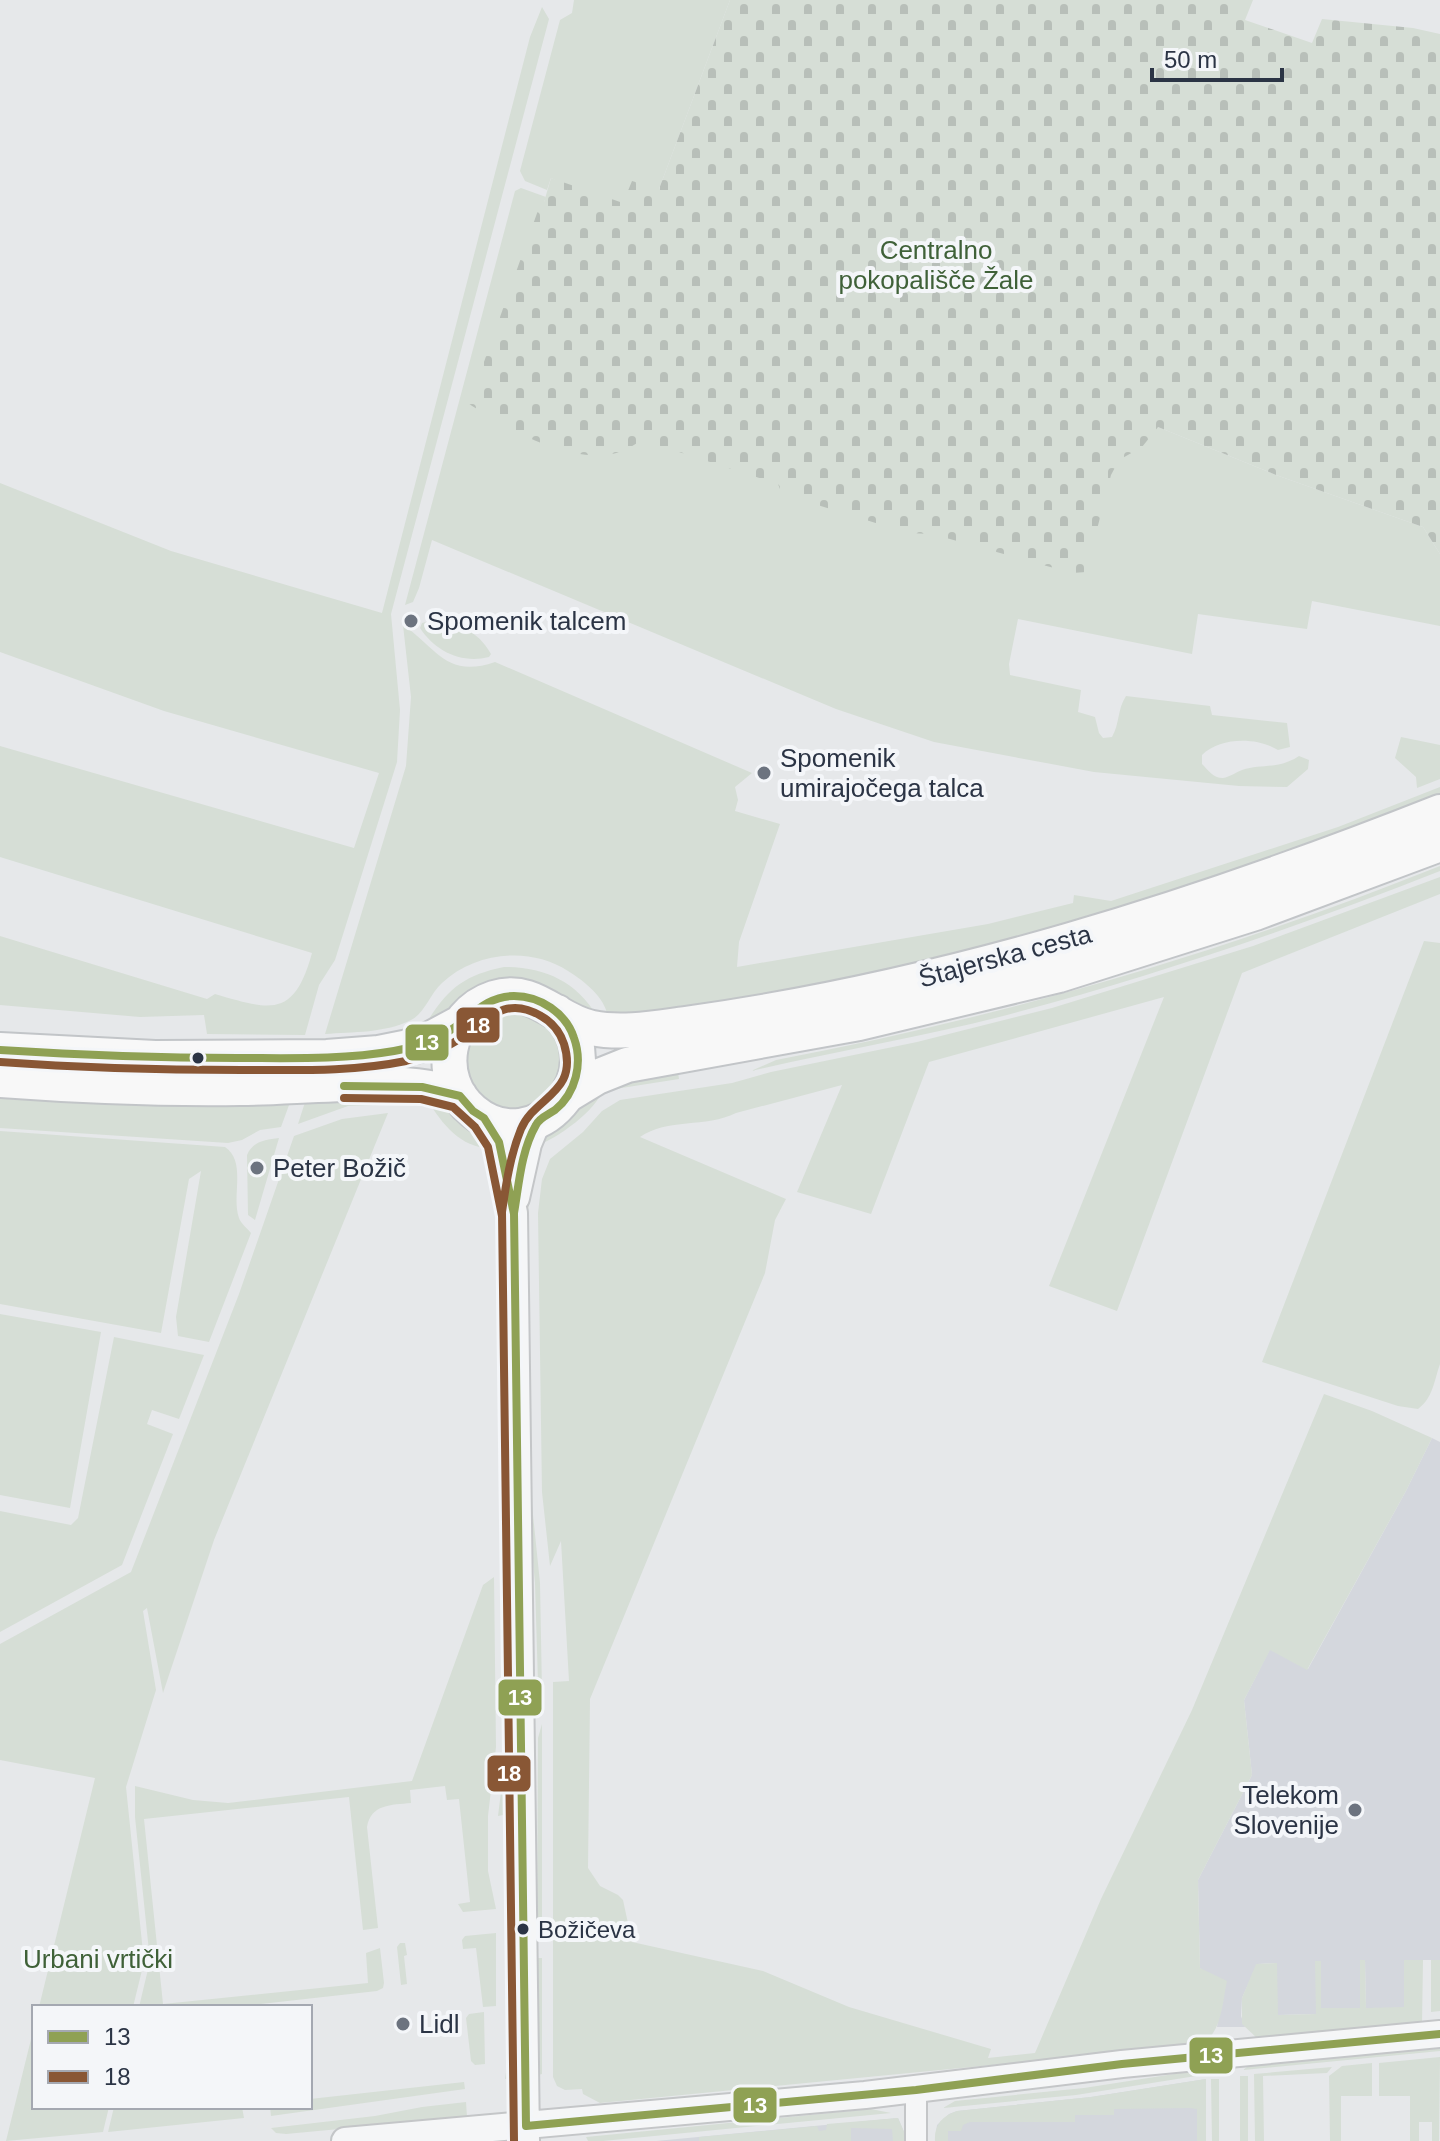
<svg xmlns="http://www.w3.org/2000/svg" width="1440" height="2141" viewBox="0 0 1440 2141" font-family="Arial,sans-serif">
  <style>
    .built { fill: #d4d7dd }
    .green { fill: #d6ded6 }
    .cemetery { fill: url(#cemetery-stones) }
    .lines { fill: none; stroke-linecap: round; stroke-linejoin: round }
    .minor-casing { stroke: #c4c6c8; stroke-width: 24 }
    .tertiary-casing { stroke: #c4c6c8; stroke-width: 30 }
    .primary-casing { stroke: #c2c5c8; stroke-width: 38 }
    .minor { stroke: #f5f6f7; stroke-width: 20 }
    .tertiary { stroke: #f5f6f7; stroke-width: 26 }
    .primary { stroke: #f8f8f8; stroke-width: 34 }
    .bus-1-casing { stroke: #f4f6f9; stroke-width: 14 }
    .bus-2-casing { stroke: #f4f6f9; stroke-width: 14 }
    .bus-1 { stroke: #8fa154; stroke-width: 8 }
    .bus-2 { stroke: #895735; stroke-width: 8 }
    .poi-dot { fill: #6c737f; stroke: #f4f6f9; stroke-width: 3 }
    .bus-dot { fill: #2b3445; stroke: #f4f6f9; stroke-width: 3 }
    .labels { text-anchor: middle; stroke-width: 8; stroke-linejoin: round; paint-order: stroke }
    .bus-label { font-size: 24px; fill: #2b3445; stroke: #f4f6f9; text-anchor: start }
    .park-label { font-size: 26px; fill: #3f6138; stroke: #f4f6f9 }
    .poi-label { font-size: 26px; fill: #2b3445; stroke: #f4f6f9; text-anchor: start }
    .street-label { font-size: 26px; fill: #2b3445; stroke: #f4f6f9 }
    .line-badge { stroke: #f4f6f9; stroke-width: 3 }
    .badge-label { font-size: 22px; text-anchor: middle; font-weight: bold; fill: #fff }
  </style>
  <defs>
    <pattern id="cemetery-stones" width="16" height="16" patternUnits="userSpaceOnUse" patternTransform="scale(2)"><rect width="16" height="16" fill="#d6ded6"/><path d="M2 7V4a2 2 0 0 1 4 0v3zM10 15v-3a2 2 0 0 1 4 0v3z" fill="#b8bfb9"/></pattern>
  </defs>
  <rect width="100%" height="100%" fill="#e6e8ea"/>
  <path class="built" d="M1432,1438l8,4v518h-36l1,48h-39l-1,-47 -5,-1 1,48h-40v-47l-5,53 -39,1v-52l-20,1 -15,34 -1,18 4,11h-28l2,-14 -19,-45 -2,-88 54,-105 -8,-75 26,-51 38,20 98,-178z
    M1206,2079v62h-271l2,-16 12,-11 8,-3 134,-14z
    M898,2118l10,23h-252z"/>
  <path class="green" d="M574,0h156l-71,189 -37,21 -71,-32 -4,12 -22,-9 -5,-10 40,-151 12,-7z
    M542,7l7,12 -158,595 9,96 -3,52 -62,198 -16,25 -14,50 -98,-1 -3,-19 -64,2 -140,-12v-69l207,63 8,-5c55,16 79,25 97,-41l-312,-96v-111l354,102 25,-75 -215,-62 -164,-59v-169l171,68 211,62 148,-576z
    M521,188l25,9 -2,5 614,225 118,48 147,52 17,27v72l-128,-25 -5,28 -109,-15 -6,40 -174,-35 -9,45 1,11 71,15 -3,22 17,5 4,16 4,5 9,-1c8,-14 5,-27 14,-41l84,10 2,9 75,8 3,24 -12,3c-21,-13 -58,-13 -76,5v9c6,6 11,14 21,14 7,-1 13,-6 19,-8 20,-7 36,0 57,-14l10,4 -1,9 -21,18 -48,-1 -145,-14 -160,-30 -98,-33 -404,-169 -13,48 -6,14 -8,3 110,-414z
    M430,621c26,1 48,9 61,33l-2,3c-28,7 -54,-6 -69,-29l2,-5z
    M403,625c33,22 43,54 92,37l257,111 -17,14 3,13 -3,11 45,13 -41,118 -2,25 251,-43 85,-21 1,-8 37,6 227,-74 102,-40v15l-248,92 -395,101 -189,22c-3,-20 -24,-36 -40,-46 -38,-25 -93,-19 -126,12 -12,11 -18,31 -31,37 -25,13 -59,12 -86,14l81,-268 5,-69z
    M1401,737l39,8v34l-23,9 -1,-11 -21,-19z
    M1440,866v5c-142,56 -286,105 -433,144 -85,22 -171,36 -256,56l25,-11c228,-43 449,-108 664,-194z
    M1440,877v17l-198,79 -125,338 -68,-25 115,-289 -235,65 -58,152 -74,-22 45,-107 -106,28c-30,15 -69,5 -96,24l146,62 -11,21 -10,53 -175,426 -2,169 12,18 18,9 5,5 9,42 131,29 86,36 142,42 -3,9 47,-5 66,-154 91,-189 132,-316 48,17 60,27 -26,53 -99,179 -37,-20 -26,50 8,75 -54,105 2,88 27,13c-5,23 -5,54 -28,64l-599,58 -17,-9 -1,-5 -17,1 -8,-4 -4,-9v-395l16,-1 -8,-140 -11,25 -8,-74 -4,-279 4,-34 8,-20 33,-27 19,-21 18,-11 112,-17 39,-11 146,-30 135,-34 201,-62z
    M1424,941l16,2v421c-6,17 -7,34 -22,45l-20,-3 -136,-44z
    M504,967c40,0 72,14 93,49l-137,-12 -33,18c21,-34 38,-47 77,-55z
    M502,1010l34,4 27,31 -1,33 -29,30 -25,3 -30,-14 -15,-30 11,-39z
    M678,1072l1,7 -64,10 1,-4z
    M603,1089c-5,20 -46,50 -67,57l47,-46z
    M307,1096l109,3v5l-68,2 -50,18z
    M292,1097l-11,30 -21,3 -18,10 -14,3 -228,-15v-30l155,8z
    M428,1101c25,7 47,26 63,47 -29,1 -49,-24 -63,-47z
    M388,1113l-174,427 -51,153 -16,-85 -4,3 13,79 -30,97 18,175 -11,45h-94l56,-229 -95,-18v-116l131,-72 108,-278 55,-158 48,-17z
    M0,1131l225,16c22,15 6,49 14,71 2,6 9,11 12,15l-42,109 -31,-6 -2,-19 25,-146 -12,8 -28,154 -161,-29z
    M279,1138l-24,82 -7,-5 -1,-60c6,-14 18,-15 32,-17z
    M531,1182l-4,40 5,283 8,78 2,109 -4,-8 -3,-101 -6,-64 -4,-328z
    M497,1189h5l7,588 -6,38 -5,1 8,-64v-84z
    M0,1314l101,18 -31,176 -70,-13z
    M114,1337l90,18 -25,64 -27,-9 -5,14 26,10 -51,131 -122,67v-121l71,14 7,-7z
    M494,1577l2,170 -8,69v55l8,38 -33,3 -5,-8 12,-2 -11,-103 -12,1 -2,-14 -35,4 1,13c-20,2 -40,1 -44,24l11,101 -15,2 -14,-133 -205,22 19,185 205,-21 -2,-30 14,-5 4,35 -1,5 -6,3 -144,16h-94l11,-46 -15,-144v-31l58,14 35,3 184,-22 71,-196z
    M542,1724v200l-5,-1 1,-185z
    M496,1933v73l-13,1 -7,-59 -13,1 -1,-9 3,-4z
    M506,1935l5,10v121l-2,12 -4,1 2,-13z
    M400,1943h5l2,12 -3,1 3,28 -6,1 -4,-38z
    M537,1958h5v116l-4,1z
    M1360,1960h5l1,48 38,-1v-47h19l-1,64 -164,15 -16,-15v-26l14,-34 21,-1 1,52 38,-1 -1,-53h6v47h39z
    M1431,1960h9v51l-9,1z
    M484,2012l1,52 -10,1 -4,-4 -5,-43 3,-4z
    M34,2027v80h75l-6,25 -97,9z
    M1440,2046v5l-197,19 8,-6z
    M1440,2057l-1,84h-7v-19h-13v19h-9v-45h-31v-33z
    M1372,2063v33h-31v45h-11l-1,-65 13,-10z
    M1332,2067l-5,6 -64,3 1,65h-9l-1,-67z
    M1206,2069l9,4 -139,22 -133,13 12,-7 129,-13z
    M1240,2076h8v65h-8z
    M1206,2079v62h-9v-32l-7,-1 -76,1v6h-39v7h-105l-7,3 -2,6h-13v10h-13c-1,-16 7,-25 22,-30l134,-14z
    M1211,2079h8v62h-7z
    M464,2082l1,7 -194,27 -1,-9h40v-8z
    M466,2102l1,15 -181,17 -10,-1 -5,-5 104,-12 47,-9z
    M114,2107h128l2,11 -136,14z
    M871,2109l20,4 -288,28h-15l-2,-4z
    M898,2118l10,23h-15l-1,-12 -41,-1v13h-152v-4l118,-11 2,5 7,-1 1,-6z"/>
  <path class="cemetery" d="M730,0h523l-8,20 67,23 10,-24 91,9 27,6v520l-17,-27 -147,-52 -118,-48 -16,20 -23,13 -8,15 -25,97 -14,1 -140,-39 -24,-1 -126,-39 -4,-10 -136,-44c-7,4 -14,9 -22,12 -48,15 -112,-23 -151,-48l72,-202h3l7,-24 72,25 9,-22 27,8z"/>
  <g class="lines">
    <g class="minor-casing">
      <path id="minor" d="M916,2090v51"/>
    </g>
    <g class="tertiary-casing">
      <path id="tertiary" d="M484,1118l15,24 15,71 12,928
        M516,1198l12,-54 10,-24
        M345,2141l520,-46 257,-31 318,-30"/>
    </g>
    <g class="primary-casing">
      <path id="primary" d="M557,1012c60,59 -22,151 -84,99 -39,-32 -28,-97 21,-113 40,-13 62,23 98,30 30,6 63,0 93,-4 260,-36 512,-116 755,-212
        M0,1050l155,8 172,-1 52,-4 40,-8 41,-22
        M0,1080c80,6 160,9 240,8 63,0 161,-14 220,8
        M569,1094l28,-17 30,-12 232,-42 200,-48 196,-62 185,-69"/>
    </g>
    <use href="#minor" class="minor"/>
    <use href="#tertiary" class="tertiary"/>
    <use href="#primary" class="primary"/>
    <g class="bus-1-casing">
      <path id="bus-1" d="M0,1050c79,5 158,8 237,8 52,0 105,2 157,-7 18,-3 36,-8 52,-18 23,-13 38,-37 68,-37 26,0 52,17 60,42 9,25 2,55 -19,72 -7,5 -15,7 -19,15 -15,26 -17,59 -22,88l12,913
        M344,1086l78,1 38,9 13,15 11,7 15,24 15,72
        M526,2126l390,-36 206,-26 318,-30"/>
    </g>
    <g class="bus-2-casing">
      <path id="bus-2" d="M0,1062c81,6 162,8 242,8 55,0 110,2 164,-9 15,-4 31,-9 45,-17 31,-17 50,-52 90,-28 11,6 19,16 23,28 15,49 -29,52 -43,85 -11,27 -15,55 -19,83l12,929
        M344,1098l77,1 32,8 22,20 13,20 14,69"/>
    </g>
    <use href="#bus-1" class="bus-1"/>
    <use href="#bus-2" class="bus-2"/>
  </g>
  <g class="poi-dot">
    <circle cx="411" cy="621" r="8"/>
    <circle cx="764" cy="773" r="8"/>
    <circle cx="257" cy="1168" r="8"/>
    <circle cx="1355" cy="1810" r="8"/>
    <circle cx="403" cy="2024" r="8"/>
  </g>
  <g class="bus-dot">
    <circle cx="198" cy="1058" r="7"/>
    <circle cx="523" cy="1929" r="7"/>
  </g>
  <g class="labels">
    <g class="bus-label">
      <text x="538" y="1938">Božičeva</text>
    </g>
    <g class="park-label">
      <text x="936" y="259">Centralno<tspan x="936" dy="30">pokopališče Žale</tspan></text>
      <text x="98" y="1968">Urbani vrtički</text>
    </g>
    <g class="poi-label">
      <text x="427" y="630">Spomenik talcem</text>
      <text x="780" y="767">Spomenik<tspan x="780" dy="30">umirajočega talca</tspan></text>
      <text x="273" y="1177">Peter Božič</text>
      <text x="1339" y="1804" text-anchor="end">Telekom<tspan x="1339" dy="30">Slovenije</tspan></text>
      <text x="419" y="2033">Lidl</text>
    </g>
    <g class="street-label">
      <text transform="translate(1005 956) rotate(-15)" y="9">Štajerska cesta</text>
    </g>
  </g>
  <g class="line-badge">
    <rect x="455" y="1006" width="46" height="38" rx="8" fill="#895735"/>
    <rect x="404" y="1023" width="46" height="39" rx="8" fill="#8fa154"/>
    <rect x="497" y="1678" width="46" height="39" rx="8" fill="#8fa154"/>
    <rect x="486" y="1754" width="46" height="39" rx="8" fill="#895735"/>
    <rect x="1188" y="2036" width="46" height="39" rx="8" fill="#8fa154"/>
    <rect x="732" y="2086" width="46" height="38" rx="8" fill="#8fa154"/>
  </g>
  <g class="badge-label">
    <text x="478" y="1033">18</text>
    <text x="427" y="1050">13</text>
    <text x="520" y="1705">13</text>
    <text x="509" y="1781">18</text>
    <text x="1211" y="2063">13</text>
    <text x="755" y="2113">13</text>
  </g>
  <rect x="32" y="2005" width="280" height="104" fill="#f4f6f9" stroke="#a4a8b1" stroke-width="2"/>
  <rect x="48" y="2031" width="40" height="12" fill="#8fa154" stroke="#a4a8b1" stroke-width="2"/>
  <text x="104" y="2045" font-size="24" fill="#2b3445">13</text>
  <rect x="48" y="2071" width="40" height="12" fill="#895735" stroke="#a4a8b1" stroke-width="2"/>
  <text x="104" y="2085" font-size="24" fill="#2b3445">18</text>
  <path d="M1152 68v12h130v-12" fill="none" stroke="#2b3445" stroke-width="4"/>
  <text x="1164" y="68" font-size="24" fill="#2b3445" stroke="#f4f6f9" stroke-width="6" paint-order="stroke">50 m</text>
</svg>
